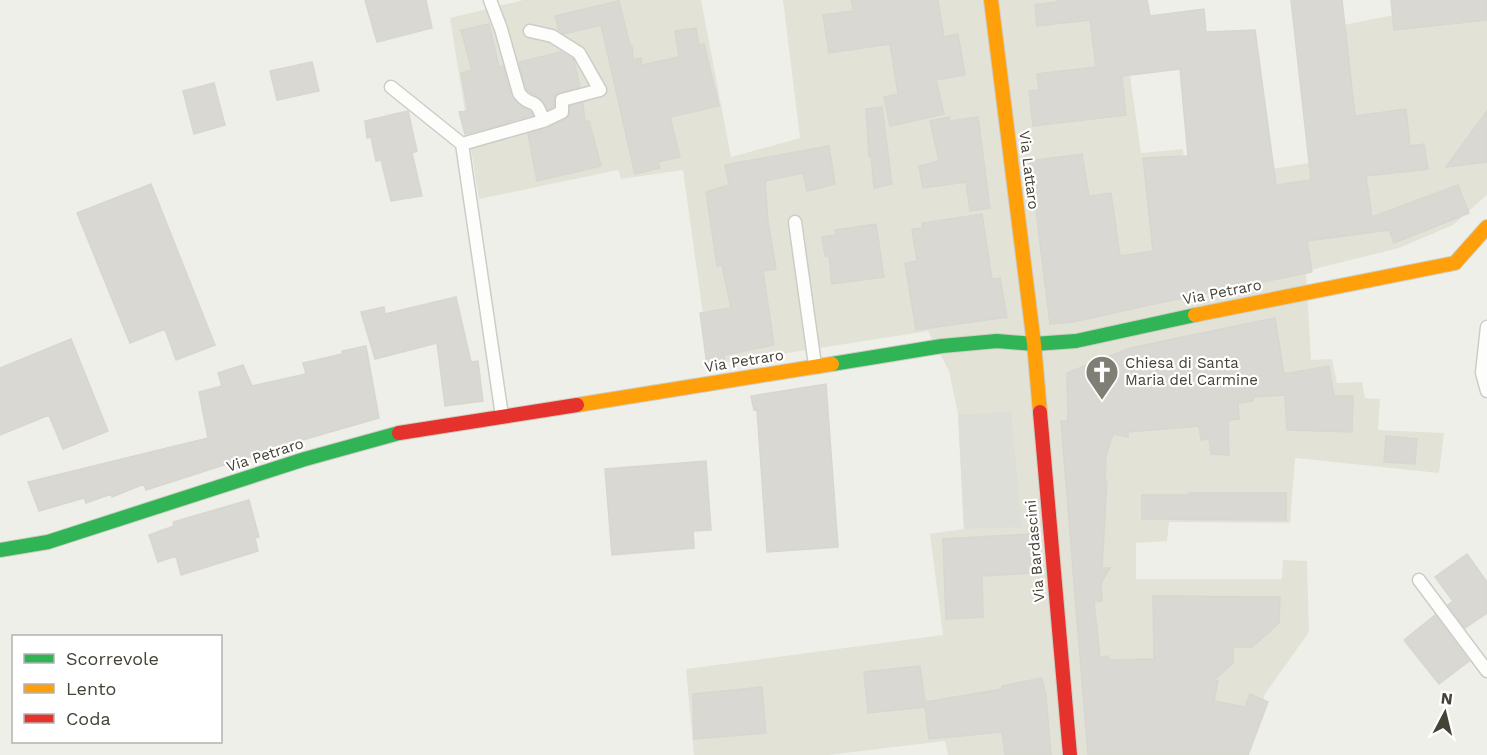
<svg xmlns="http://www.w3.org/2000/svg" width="1487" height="755" viewBox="0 0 1487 755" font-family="'Work Sans',sans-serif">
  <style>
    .residential { fill: #e3e2d7 }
    .parking { fill: #deded9 }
    .building { fill: #d9d8d2; stroke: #d7d6d0; stroke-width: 1.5 }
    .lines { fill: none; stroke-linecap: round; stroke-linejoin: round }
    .lane-casing { stroke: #cdcdc7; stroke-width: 15 }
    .fast-casing { stroke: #cecdc1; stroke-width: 16 }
    .slow-casing { stroke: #cecdc1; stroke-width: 16 }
    .jam-casing { stroke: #cecdc1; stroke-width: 16 }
    .lane { stroke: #fdfdfc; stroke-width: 12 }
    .fast { stroke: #30b455; stroke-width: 14 }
    .slow { stroke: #ff9f0a; stroke-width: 14 }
    .jam { stroke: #e5322d; stroke-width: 14 }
    .labels { text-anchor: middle; stroke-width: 4.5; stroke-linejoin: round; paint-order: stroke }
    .street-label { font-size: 15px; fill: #454236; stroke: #fff }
    .poi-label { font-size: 15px; fill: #454236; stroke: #fff; text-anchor: start }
  </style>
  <rect width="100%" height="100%" fill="#efefea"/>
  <path class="residential" d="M523,0h178l30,157 69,-19 -17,-138h360l-21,19 19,134 42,-4 3,29 80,-8 92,-15 -15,-130 46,-9 98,-4v183l-34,30 -54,23 -93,23 5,89 21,-1 5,24 25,-1 3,16 15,1 -2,31 66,3 -5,40 -144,-15 -5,65 -121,-1 -2,19 -31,2v36h146l1,-19 24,1 2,71 -44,62 -21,61h-296l-3,-14 -117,14h-134l-8,-86 257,-34 -13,-101 34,-5 -6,-115 -9,-43 -21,-40 -218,34 -27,-195 -62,9 -3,-9 -139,29 -29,-181z"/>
  <path class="parking" d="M1011,411l11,116 -58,2 -6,-115h24z"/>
  <path class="building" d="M365,0h61l6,28 -55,14z
    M851,0h87l6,37 14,-3 7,41 -29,5 8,34 -54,12 -6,-29 14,-3 -8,-50 -61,9 -6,-38 31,-4z
    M1057,0h90l3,16 54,-7 2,23 49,-2 21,155 35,-5 -20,-180h51l13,116 51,-7 4,37 14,-2 4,25 -62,7 6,41 86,-32 11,28 -75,30 -5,-13 -82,11 5,31 -163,33 -76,17 -23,2 -20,-163 52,-7 7,42 22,-3 9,63 33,-5 -10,-93 45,-2 -8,-87 -58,7 4,39 -93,11 -4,-35 10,-1 -2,-16 59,-7 -6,-47 -53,6 -2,-21 22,-3z
    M1391,0h96v20l-93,10z
    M619,1l11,45h2l1,14 8,-2 1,7 37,-8 -4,-26 21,-3 3,17 5,-1 15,62 -49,11 10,40 -22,5 2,6 -25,6 -34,-149 -37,9 -5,-4 -4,-14z
    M489,24l10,43 4,-1 8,30 7,8 12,7 3,4 -68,19 -6,-22 9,-1 -7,-38 11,-3 -11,-40z
    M561,52l13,8 6,27 -23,6 -3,4v10l-6,3 -7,-11 -15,-10 -7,-27z
    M312,62l7,29 -42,9 -7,-29z
    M214,83l11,42 -31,9 -11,-43z
    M583,103l2,19 4,-1 12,45 -64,15 -9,-47 18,-5 20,-10 3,-3 1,-10z
    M882,107l10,77 -18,4 -3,-33 -2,1 -3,-47z
    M408,111l9,40 -5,2 10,43 -31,5 -10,-41 -5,1 -5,-24 -4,1 -2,-17z
    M1487,111v51l-41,5z
    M949,117l1,4 28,-4 12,91 -20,3 -4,-29 -43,6 -4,-22 20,-5 -9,-40z
    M829,146l6,38 -28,7 -4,-18 -38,8 3,40 8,48 -13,2 11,74 -50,10 1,7 -18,3 -7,-52 31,-5 -9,-43 -5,1 -11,-74 23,-7 -4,-20z
    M151,184l64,161 -39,15 -11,-31 -35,14 -53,-130z
    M982,214l10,65 8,-1 7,39 -91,13 -11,-67 12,-2 -5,-32 11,-1 -1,-5z
    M876,224l8,53 -52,7 -3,-28h-4l-3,-19 14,-2 -1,-5z
    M456,297l15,65 7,-1 5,40 -38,5 -8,-63 -62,16 -14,-47 23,-5 1,7z
    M1275,318l9,56 45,-8 5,30h19l-1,36 -65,-2 -2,-35 -31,2 -1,4 -15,2 1,16 -11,1 1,35 -18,-1 -2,-15 -8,1 -2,-14 -71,6v5l-15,-3 -7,22 -1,25h2l-5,87h8l-9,15 1,18 -8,1 6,55 8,-1 1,4 45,-1 -1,-63 127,1 -1,26 -27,24h-19v16l-19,17 4,1 -4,20 31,6 5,-13 18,8 -20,53h-160l-27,-334h7l-1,-48 63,-25z
    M71,339l37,92 -45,18 -14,-34 -49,20v-67z
    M366,346l13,72 -80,23 -153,49 -2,-6 -32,13 -1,-3 -25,9 -2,-5 -45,13 -11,-29 180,-44 -9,-46 23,-6 -4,-13 25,-8 9,21 54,-12 -3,-11 39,-9v-3z
    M826,384l12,163 -71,5 -10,-143 -3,1 -3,-14z
    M1386,436l31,3 -2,25 -31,-2z
    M706,461l5,69 -18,1 1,17 -82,7 -7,-86z
    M1189,493h97v27l-144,-1v-24h47z
    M249,500l10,37 -4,1 3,13 -77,24 -5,-19 -18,6 -9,-27 25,-9 -1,-4z
    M1032,534l3,39 -53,3 1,41 -37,2 -3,-80z
    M1467,554l20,28v31l-22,15 -17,-23 5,-4 -18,-24z
    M1435,615l34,46 -30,23 -35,-44z
    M920,666l5,36 77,-13v-3l40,-8 4,18 5,59h-46l-3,-23 -73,7 -4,-32 -57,6 -4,-41z
    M762,687l4,46 -72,6 -1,-45z"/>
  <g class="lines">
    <g class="lane-casing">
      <path id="lane" d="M490,0l11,29 18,64c11,16 17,1 24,28
        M391,87l71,57 40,272
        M462,144l81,-23 19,-9v-12l38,-10 -21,-37 -27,-17 -22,-5
        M795,222l20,143
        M1487,327l-5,46 5,18
        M1419,580l68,91"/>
    </g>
    <g class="fast-casing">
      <path id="fast" d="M832,364l110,-18 55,-5 37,3 42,-3 119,-26
        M0,550l48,-8 257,-83 94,-26"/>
    </g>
    <g class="slow-casing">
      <path id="slow" d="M991,0l43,344 6,68
        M1195,315l260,-52 32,-36
        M577,405l255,-41"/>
    </g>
    <g class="jam-casing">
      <path id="jam" d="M1040,412l30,343
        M399,433l178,-28"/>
    </g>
    <use href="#lane" class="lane"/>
    <use href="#fast" class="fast"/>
    <use href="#slow" class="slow"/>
    <use href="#jam" class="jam"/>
  </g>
  <defs>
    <g id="church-pin" transform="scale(1.725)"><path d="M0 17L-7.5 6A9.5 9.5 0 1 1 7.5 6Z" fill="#807f75" stroke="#fff"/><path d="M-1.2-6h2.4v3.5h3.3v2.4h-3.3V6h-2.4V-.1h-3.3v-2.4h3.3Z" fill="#fff"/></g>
  </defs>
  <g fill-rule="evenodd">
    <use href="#church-pin" x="1102" y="372"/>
  </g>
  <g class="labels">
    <g class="street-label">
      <text transform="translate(1029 170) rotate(83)" y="5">Via Lattaro</text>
      <text transform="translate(1222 292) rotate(-11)" y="5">Via Petraro</text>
      <text transform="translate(744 361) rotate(-9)" y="5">Via Petraro</text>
      <text transform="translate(265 455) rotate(-18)" y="5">Via Petraro</text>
      <text transform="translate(1035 551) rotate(-95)" y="5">Via Bardascini</text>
    </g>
    <g class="poi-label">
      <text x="1125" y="368">Chiesa di Santa<tspan x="1125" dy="17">Maria del Carmine</tspan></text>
    </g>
  </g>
  <rect x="12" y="635" width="210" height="108" fill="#ffffff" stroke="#b5b3af" stroke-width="1.5"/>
  <rect x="24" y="654" width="30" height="9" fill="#30b455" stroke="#b5b3af" stroke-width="1.5"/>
  <text x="66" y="665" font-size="18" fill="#454236">Scorrevole</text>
  <rect x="24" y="684" width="30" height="9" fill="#ff9f0a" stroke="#b5b3af" stroke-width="1.5"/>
  <text x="66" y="695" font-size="18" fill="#454236">Lento</text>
  <rect x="24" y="714" width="30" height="9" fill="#e5322d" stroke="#b5b3af" stroke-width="1.5"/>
  <text x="66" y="725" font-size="18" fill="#454236">Coda</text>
  <g transform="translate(1445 713) rotate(7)" stroke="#ffffff" stroke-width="4.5" paint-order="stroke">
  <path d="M0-4.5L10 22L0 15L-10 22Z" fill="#454236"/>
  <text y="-9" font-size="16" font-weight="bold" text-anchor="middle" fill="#454236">N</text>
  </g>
</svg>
